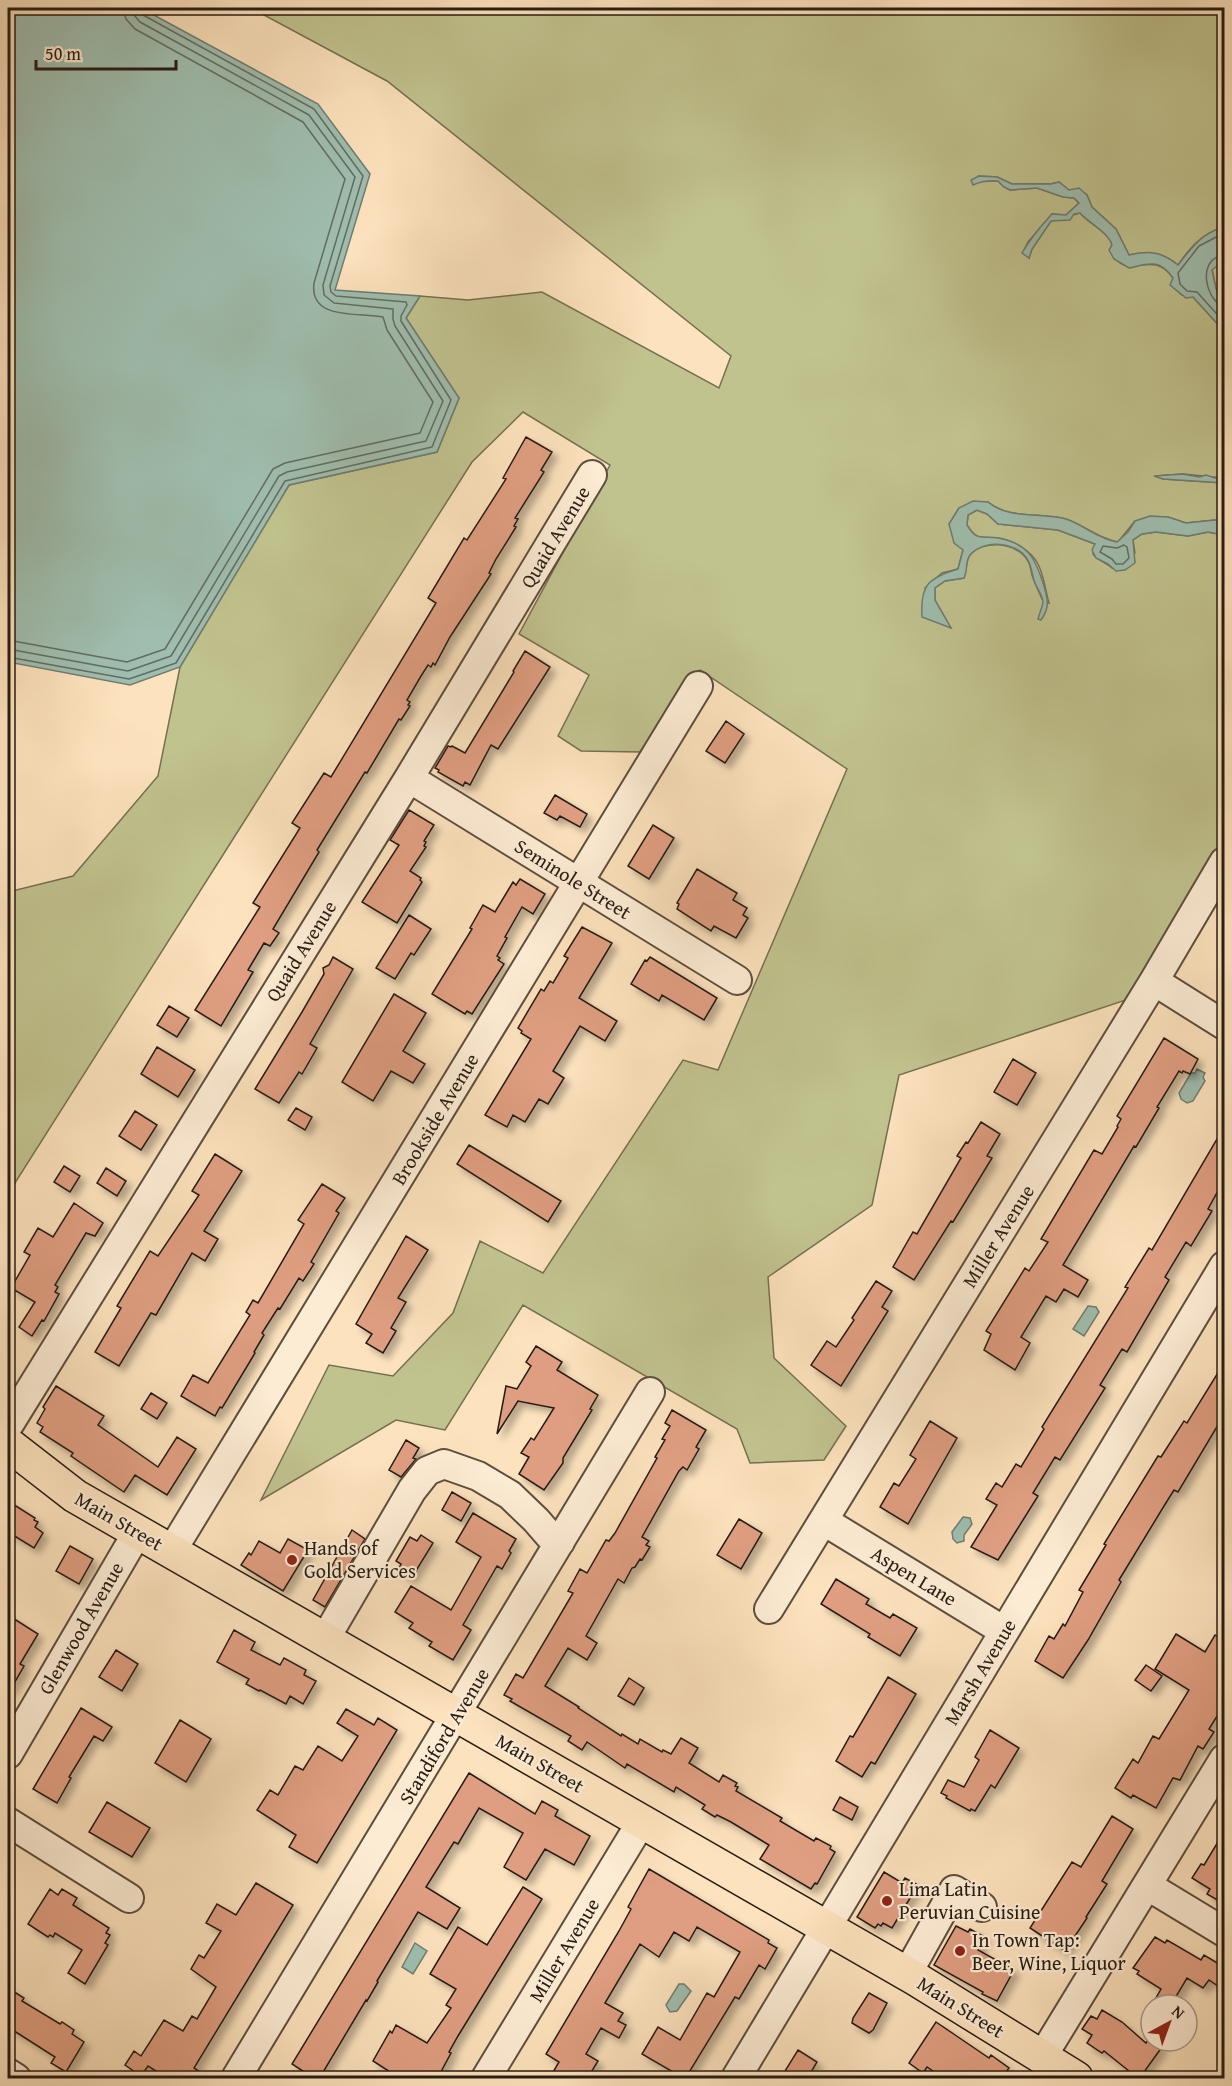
<svg xmlns="http://www.w3.org/2000/svg" width="1232" height="2086" viewBox="0 0 1232 2086" font-family="'Gentium Book Plus',serif">
  <style>
    .green { fill: #c1c38f; stroke: #747052; stroke-width: 1.5 }
    .water { fill: #9fbeaf; stroke: #6f7d71; stroke-width: 1.5 }
    .lines { fill: none; stroke-linecap: round; stroke-linejoin: round }
    .shore { stroke: #636d62; stroke-width: 1.5 }
    .building { fill: #df9e81; stroke: #271c14; stroke-width: 1.5; filter: url(#shadow) }
    .minor-casing { stroke: #5c4e3e; stroke-width: 32 }
    .major-casing { stroke: #271c14; stroke-width: 36 }
    .minor { stroke: #fdecd4; stroke-width: 28 }
    .major { stroke: #fce2bd; stroke-width: 33 }
    .poi-dot { fill: #8f2418; stroke: #fdecd4; stroke-width: 2 }
    .labels { text-anchor: middle; stroke-width: 4.5; stroke-linejoin: round; paint-order: stroke }
    .street-label { font-size: 20px; fill: #271c14; stroke: #fdecd4 }
    .poi-label { font-size: 20px; fill: #271c14; stroke: #fdecd4; text-anchor: start }
  </style>
  <defs>
    <filter id="shadow"><feDropShadow dx="5.5" dy="5.5" stdDeviation="3" flood-color="#0004"/></filter>
  </defs>
  <rect width="100%" height="100%" fill="#fce2bd"/>
  <filter id="stains"><feTurbulence type="fractalNoise" baseFrequency=".00333" numOctaves="4"/><feColorMatrix values="0 0 0 0 .2 0 0 0 0 .09 0 0 0 0 .02 0 0 0 .5 -.17"/></filter>
  <radialGradient id="worn" r=".72"><stop offset=".6" stop-color="#630" stop-opacity="0"/><stop offset="1" stop-color="#630" stop-opacity=".3"/></radialGradient>
  <path class="green" d="M251,8h973v219c-22,7 -33,19 -46,38 -14,-12 -31,-14 -49,-10l-13,-26 -24,-22 -5,-12 -18,-5 -10,-8 -8,2h-39l-15,-7 -18,-1 4,5h15l6,6 6,3 27,-2 26,9 11,1 5,5 -13,12 -14,-1 -24,28 -5,10 6,6 3,-9 19,-28 29,-8c9,11 29,19 32,32l-2,5c16,35 41,-4 63,28l-2,7 11,10 11,2 31,34v147l-41,-4 -27,2 7,3 61,4v38l-9,-1 -29,3 -18,-6 -33,4 -17,21c-19,-3 -34,-17 -52,-23 -26,-7 -56,1 -78,-17l-29,6 -10,16 14,26 -5,19 -16,4 -17,15 26,40 -16,-28v-12l10,-7 19,-3c3,-8 1,-17 6,-23 13,-16 47,-13 58,6 2,3 3,9 4,14 3,9 7,17 11,26l6,2c-4,-14 -6,-34 -15,-45 -8,-10 -24,-18 -36,-20 -16,-2 -21,4 -31,-13l1,-10 9,-5 10,4 11,10 60,6 37,14 -2,10c5,7 13,8 19,14l23,-15 -2,-13 9,-6 14,-2 32,4 20,-4 16,3v302l-98,163 -227,75 -27,130 -104,72 6,81 72,68 -22,34 -74,3 -13,-34 -214,-124 -78,125 -49,-10 -135,80 68,-135 64,11 60,-63 27,-72 63,32 140,-213 35,10 129,-301 -147,-99 -60,82 -59,-1 -23,-15 31,-61 -70,-41 91,-169 -87,-53 -51,50 -464,732v-302l65,-16 85,-100 22,-109 109,-182 148,-33 22,-54 -53,-80 14,-22 48,4 74,-8 177,96 12,-32 -344,-275z
    M1224,260v43l-8,-14 -4,-20z"/>
  <path class="water" d="M8,8h133l177,96 52,70 -35,116 85,6 -14,22 53,80 -22,54 -148,33 -109,182 -50,18 -122,-23z
    M979,176l18,1 15,7h39l8,-2 10,8 10,-2 8,7 5,12 24,22 13,26c21,-5 33,-3 49,10 14,-18 24,-32 46,-38v33l-12,10 4,19 8,14v28l-31,-34 -7,1 -16,-13 3,-7c-14,-20 -25,-14 -44,-10l-15,-9 -5,-9 3,-5c-3,-12 -23,-22 -32,-32l-6,1 -4,6 -19,1 -19,28 -3,9 -7,-5c8,-14 19,-27 30,-39l14,1 13,-12 -5,-5 -11,-1 -26,-9 -27,2 -6,-3 -6,-6c-10,-1 -16,0 -25,4l-2,-5z
    M1183,474l16,3 7,-2 12,4 6,-1v5l-61,-4 -9,-3z
    M973,501l15,1c21,18 52,10 78,17 18,6 32,20 51,23l11,-10 7,-11 15,-5 18,1 18,6 29,-3 9,1v14l-16,-3 -20,4 -32,-4 -14,2 -9,6 2,23 -10,7 -9,1 -8,-7 -12,-6 -4,-8 3,-6 -37,-14 -60,-6 -11,-10 -10,-4 -9,5 -1,10c11,18 15,10 31,13 30,5 38,21 46,48 4,14 6,21 -3,34l-3,-1c1,-5 5,-13 5,-18 -1,-6 -6,-13 -8,-18 -3,-7 -3,-16 -7,-23 -11,-19 -45,-21 -58,-5 -5,7 -2,15 -6,23l-19,3 -10,7v12l16,28 -29,-11c-2,-32 6,-39 36,-48l5,-19 -9,-7 -5,-19 10,-16z
    M1197,1069l8,4 -2,4 2,4 -12,20 -6,2 -6,-4 -2,-6 12,-20h4z
    M1088,1306l8,1 3,5 -15,24 -11,-7z
    M963,1517l7,1 2,6 -8,11v6l-7,2 -4,-4 -1,-7z
    M415,1943l12,8 -14,23 -11,-7z
    M679,1984h5l7,7 -14,20 -7,1 -4,-7z"/>
  <g class="lines">
    <path class="shore" d="M1224,233l-25,13 -21,27 2,11 7,7 10,1 27,30
      M1224,255c-30,4 -16,49 0,51
      M1124,545l3,2 2,11 -6,6h-7l-4,-5 -12,-7 3,-6 14,2z
      M8,640l119,22 38,-13 108,-180 12,-6 135,-30 13,-31 -46,-72 -4,-13c-24,-5 -74,4 -69,-34l31,-104 -42,-57 -168,-93 -9,-10 -3,-11
      M8,649l120,22 43,-15 108,-180 8,-4 139,-31 17,-40 -48,-75 -2,-7v-10l-59,-6 -10,-8 -1,-10 32,-108 -46,-62 -169,-93 -6,-7 -2,-7
      M8,657l121,22 47,-16 109,-182 147,-34 19,-47 -50,-79v-5l6,-11 -1,-3 -70,-6 -5,-4 -1,-6 33,-110 -49,-67 -171,-94 -3,-7"/>
  </g>
  <path class="building" d="M526,437l26,15 -11,18 3,2 -29,46 3,1 -4,7 2,1 -20,32 -7,14 2,1 -41,63 -15,28 -2,-2 -2,4 -3,-2 -7,11 -14,24 3,2 -2,3 2,1 -9,14 -2,-1 -32,54 -2,-1 -48,78 2,2 -46,77 6,4 -9,13 -6,-3 -16,27 5,2 -32,54 -26,-16 65,-103 -7,-4 47,-75 -8,-5 32,-50 7,4 105,-174 -8,-5 36,-60 3,2 39,-61 -3,-1z
    M525,651l25,16 -52,82 -7,-4 -21,40 -5,-3 -2,4 -25,-14 1,-2 -4,-2 13,-22 3,1 1,-1 13,7 49,-81 -1,-1z
    M726,721l18,13 -19,29 -19,-12z
    M555,795l32,19 -7,13 -20,-11 -3,4 -13,-7z
    M409,810l25,15 -10,16 2,1 -2,4 2,1 -16,24 11,7 -1,2 2,2 -25,41 -35,-21 37,-57 -9,-5z
    M653,825l21,13 -25,41 -21,-13z
    M697,869l40,24 -4,7 14,8 -4,7 5,3 -12,20 -22,-12 -3,5 -34,-22 2,-5 -2,-1z
    M520,879l25,15 -12,20 -11,-7 -17,30 2,1 -10,18 3,2 -2,2 6,4 -32,50 -5,-3 -2,3 -33,-20 40,-65 -2,-1 13,-23 12,7 18,-30 3,3z
    M409,915l22,14 -17,26 -3,-2 -16,26 -19,-11z
    M582,927l30,16 -33,55 38,23 -12,20 -25,-15 -27,45 11,7 -16,26 -9,-5 -14,23 -12,-7 -6,12 -22,-12 46,-76 -10,-6 1,-2 -4,-3 23,-39 3,2 6,-10 3,2 15,-25 -4,-2z
    M333,957l20,12 -43,75 7,4 -15,26 -3,-2 -20,31 -24,-14 47,-77 22,-38 -1,-6 6,-3z
    M650,957l67,41 -13,22 -42,-25 -3,6 -28,-17 14,-24 2,1z
    M394,994l32,19 -23,38 22,13 -12,19 -22,-12 -18,30 -31,-19z
    M169,1006l20,12 -12,19 -20,-12z
    M1164,1038l34,21 -8,15 -7,-3 -1,2 -3,-2 -22,36 2,1 -23,39 -2,-1 -71,119 25,15 -10,17 -14,-8 -8,13 -10,-6 -25,41 9,6 -15,27 -31,-20 7,-16 -5,-3 39,-63 4,3 19,-29 -7,-3 53,-89 8,4 16,-27 -1,-1 4,-7 -4,-3z
    M157,1047l38,23 -17,27 -37,-23z
    M1013,1059l23,14 -19,32 -23,-13z
    M296,1108l16,9 -7,13 -17,-10z
    M135,1111l22,14 -16,25 -22,-14z
    M981,1122l19,12 -13,22 5,2 -39,64 -2,-1 -37,59 -21,-13 20,-35 4,2 44,-76 -4,-2 9,-14 2,1z
    M1224,1127v53l-16,29 4,2 -21,35 -5,-4 -21,35 4,3 -42,72 -5,-3 -22,36 5,3 -45,72 -5,-3 -22,36 5,3 -40,64 -27,-13 26,-42 -11,-6 10,-16 6,4 14,-23 5,3 23,-38 -2,-2 86,-139 -3,-1 24,-39 3,2z
    M469,1145l92,56 -13,21 -91,-58z
    M215,1154l27,17 -38,60 14,8 -13,22 -13,-8 -36,62 -5,-2 -32,53 -24,-14 26,-44 -4,-2 33,-55 8,5 41,-61 -7,-4z
    M64,1166l16,10 -10,16 -16,-10z
    M106,1168l20,13 -9,15 -20,-13z
    M322,1184l23,14 -9,13 3,2 -28,49 3,2 -11,17 -4,-3 -19,31 -2,-1 -16,25 2,2 -10,17 1,1 -33,55 -2,-1 -5,9 -34,-20 12,-21 15,8 42,-68 -4,-3 7,-12 5,3 46,-79 -6,-4z
    M74,1203l29,20 -8,13 -9,-3 -31,52 3,2 -3,5 4,2 -15,27 -2,-1 -10,16 -13,-9 16,-25 -24,-14 19,-33 -6,-3 14,-24 15,9z
    M406,1236l22,14 -30,48 8,4 -15,26 5,3 -13,22 -17,-10 6,-9 -16,-10z
    M876,1281l16,10 -10,16 6,4 -47,75 -30,-21 16,-24 9,6 18,-27 -2,-2z
    M536,1346l26,16 -5,8 41,25 -8,14 2,1 -29,48v5l-19,27 -25,-16 10,-17 -8,-4 10,-15 3,2 20,-32 -36,-7 -21,33 9,-48 11,3 14,-23 -5,-4z
    M1224,1363v52l-46,77 -4,-2 -10,16 -45,74 2,2 -33,58 -25,38 -28,-17 14,-25 5,3 9,-15 2,2 18,-34 -4,-2 27,-45 -2,-1 54,-88 3,1 23,-36 3,2z
    M56,1386l48,30 -6,9 60,42 19,-30 19,12 -29,46 -32,-20 -11,17 -53,-36 2,-3 -33,-21 3,-5 -6,-4 8,-14 -2,-2z
    M151,1393l16,10 -10,16 -16,-10z
    M672,1410l34,20 -10,17 3,2 -12,21 -4,-3 -4,4 -37,66 7,4 -3,4 4,2 -8,13 -2,-1 -5,8 -3,1 -8,15 -6,-4 -32,57 11,7 -10,17 -19,-12 -23,38 34,21 -1,1 43,28 1,-2 16,10 2,-5 22,13 1,-2 8,4 10,-16 17,10 -9,15 30,19 4,-7 14,8 -2,3 3,1 -2,4 46,27 -2,3 34,20 2,-3 15,8 -1,3 5,3 -18,32 -2,-1 -4,6 -51,-30 9,-14 -38,-23 -14,-7 -2,2 -13,-8 3,-4 -29,-18 -2,5 -47,-28 -2,4 -38,-26 -5,8 -14,-9 3,-5 -61,-35 2,-2 -8,-4 12,-21 7,4 50,-85 -5,-2 12,-22 7,4 19,-33 3,1 6,-8 42,-75 -2,-1 10,-17 -3,-1 8,-13 -5,-3z
    M930,1421l27,17 -49,86 -28,-17 14,-24 5,3 17,-27 -6,-4z
    M406,1440l13,8 -6,10 3,1 -15,18 -12,-7z
    M452,1492l19,11 -10,18 -19,-11z
    M8,1501l27,17 -1,2 4,2 -3,5 8,6 -9,15 -26,-16z
    M473,1513l43,26 -7,12 2,2 -9,16 -5,-3 -34,59 8,5 -18,30 -24,-14 3,-4 -23,-14 4,-5 -18,-11 16,-26 40,24 30,-53 -25,-15z
    M739,1519l23,14 -21,36 -24,-14z
    M352,1530l13,9 -40,68 -12,-7z
    M421,1535l12,8 -22,36 -13,-9 3,-6 -5,-3 14,-24 7,4z
    M288,1539l20,11 -25,41 -42,-26 8,-12 2,2 8,-14 21,12z
    M70,1546l23,13 -14,25 -23,-13z
    M836,1579l33,20 -3,5 24,14 3,-4 24,14 -17,28 -32,-19 2,-3 -49,-30z
    M8,1615l30,19 -18,30 4,2 -16,28z
    M234,1630l21,12 -4,8 29,15 4,-7 22,12 -2,5 12,6 -13,23 -13,-8 -4,8 -26,-14 -1,1 -13,-7 3,-5 -32,-17z
    M1176,1634l29,18 10,-17 9,6v64l-15,24 5,3 -11,17 -5,-3 -18,34 -7,-2 -17,30 -23,-13 -2,3 -16,-10 18,-29 5,4 15,-27 6,3 30,-49 -34,-21z
    M116,1650l22,14 -16,27 -23,-14z
    M1146,1665l16,11 -11,15 -16,-11z
    M888,1677l28,17 -41,70 -4,-2 -9,15 -26,-16 14,-25 3,1z
    M629,1678l15,10 -10,17 -16,-9z
    M81,1708l31,19 -9,14 -9,-5 -25,41 2,1 -14,25 -24,-14z
    M346,1709l28,16 4,-7 19,12 -80,133 -28,-16 7,-12 -39,-25 13,-20 8,5 17,-29 8,4 15,-24 24,15 16,-25 -21,-13z
    M180,1720l31,19 -25,43 -31,-19z
    M990,1730l29,18 -24,40 -4,-3 -16,26 -4,-2 -1,2 -24,-13 1,-2 -6,-3 7,-13 16,7 15,-27 -4,-3z
    M469,1773l66,41 7,-13 16,9 -3,6 35,20 -16,29 -29,-16 -19,31 -22,-13 19,-34 -44,-25 -21,36 -4,-2 -28,45 34,21 -13,21 -29,-17 -41,69 1,1 -11,19 -1,-1 -47,79h-4l-23,-15z
    M840,1797l18,10 -6,13 -19,-10z
    M107,1802l43,26 -18,29 -43,-25z
    M1112,1816l21,13 -31,52 5,3 -21,33 1,1 -22,33 -35,-23 42,-66 9,5z
    M1224,1832v66l-2,-2 -3,5 -12,-7 3,-5 -18,-11 9,-14 3,1z
    M649,1869l120,71 -1,3 9,5 -12,21 -6,-4 -20,34 -4,-2 -50,82 -43,-25 16,-27 22,13 27,-47 7,4 26,-45 -43,-25 -8,14 -15,-9 -15,25 -19,-13 -35,59 18,10 -5,8 8,4 -7,13 -18,-10 -15,26 12,7 -11,18h-38l10,-17 -13,-8 73,-123 12,-22 -3,-2z
    M884,1872l18,11 3,-5 13,7 -26,43 -9,-5 -2,3 -3,-2 -3,4 -18,-11z
    M256,1883l37,22 -99,163 17,11h-42l-21,-13 -7,10 -16,-11 9,-14 7,5 23,-36 19,11 9,-15 5,3 19,-32 -25,-18 8,-14 5,3 17,-27 -15,-8 11,-19 19,11z
    M523,1887l19,12 -84,137 -9,16 2,1 -14,26h-36l-28,-18 17,-30 2,2 4,-8 31,18 24,-35 -5,-3 10,-16 -26,-15 28,-47 29,18z
    M50,1889l8,6 4,-6 15,9 -4,7 36,23 -3,5 4,2 -5,8 3,2 -23,39 -17,-11 14,-23 -27,-17 -2,4 -3,-2 -2,2 -20,-13z
    M956,1926l12,6 2,-3 15,8 -7,13 36,20 -17,31 -15,-7 1,-2 -49,-27z
    M1155,1937l10,6 2,-3 34,20 3,-5 20,12v23l-15,-10 -6,8 -16,-10 -16,27h-19l9,-16 -24,-15 2,-3 -6,-3z
    M8,1988l16,10 -2,3 38,23 2,-2 12,8 -2,4 12,8 -18,30 -15,-9 4,-6 -47,-30z
    M869,1993l18,10 -14,27 -4,3 -17,-10 1,-5z
    M1102,2010l20,12 24,21 4,-6 1,4h4l7,6 -23,32 -35,-28 -2,2 -15,-10 5,-8 -10,-6 9,-13 6,3z
    M936,2022l53,36 2,-3 18,13 -8,11h-56l-18,-12 -4,6 -14,-10z
    M798,2050l19,12 -10,17h-10l-12,-8z"/>
  <g class="lines">
    <g class="minor-casing">
      <path id="minor" d="M409,778l328,202
        M1154,981l70,44
        M8,1426l401,-648 183,-303
        M824,1521l180,110
        M171,1552l527,-866
        M769,1609l385,-628 70,-119
        M325,1639l87,-149 15,-19 17,-7 34,12 32,19 26,25 13,15 11,7
        M8,1754l129,-221
        M8,1822l121,76
        M1148,1886l76,46
        M907,1974l47,-84 28,17
        M1042,2057l182,-298
        M8,2073l8,5
        M236,2078l414,-686
        M486,2078l156,-257
        M736,2078l488,-812"/>
    </g>
    <g class="major-casing">
      <path id="major" d="M8,1444l67,52 841,483 160,99"/>
    </g>
    <use href="#minor" class="minor"/>
    <use href="#major" class="major"/>
  </g>
  <g class="poi-dot">
    <circle cx="292" cy="1560" r="6"/>
    <circle cx="887" cy="1901" r="6"/>
    <circle cx="960" cy="1951" r="6"/>
  </g>
  <g class="labels">
    <g class="street-label">
      <text transform="translate(555 537) rotate(-59)" y="7">Quaid Avenue</text>
      <text transform="translate(573 879) rotate(32)" y="7">Seminole Street</text>
      <text transform="translate(301 951) rotate(-58)" y="7">Quaid Avenue</text>
      <text transform="translate(435 1119) rotate(-59)" y="7">Brookside Avenue</text>
      <text transform="translate(998 1236) rotate(-58)" y="7">Miller Avenue</text>
      <text transform="translate(119 1521) rotate(30)" y="7">Main Street</text>
      <text transform="translate(914 1576) rotate(31)" y="7">Aspen Lane</text>
      <text transform="translate(81 1628) rotate(-60)" y="7">Glenwood Avenue</text>
      <text transform="translate(980 1672) rotate(-59)" y="7">Marsh Avenue</text>
      <text transform="translate(444 1736) rotate(-59)" y="7">Standiford Avenue</text>
      <text transform="translate(540 1763) rotate(30)" y="7">Main Street</text>
      <text transform="translate(564 1950) rotate(-59)" y="7">Miller Avenue</text>
      <text transform="translate(961 2007) rotate(32)" y="7">Main Street</text>
    </g>
    <g class="poi-label">
      <text x="304" y="1555">Hands of<tspan x="304" dy="23">Gold Services</tspan></text>
      <text x="899" y="1896">Lima Latin<tspan x="899" dy="23">Peruvian Cuisine</tspan></text>
      <text x="972" y="1947">In Town Tap:<tspan x="972" dy="23">Beer, Wine, Liquor</tspan></text>
    </g>
  </g>
  <rect width="1232" height="2086" fill="none" stroke="#fce2bd" stroke-width="30"/>
  <rect x="9" y="9" width="1214" height="2068" fill="none" stroke="#271c14" stroke-width="3"/>
  <rect x="15" y="15" width="1202" height="2056" fill="none" stroke="#271c14" stroke-width="1.5"/>
  <g transform="translate(1169 2023) rotate(41)"><circle r="28" fill="#fdecd4" stroke="#a79987" stroke-width="1.5"/>
  <path d="M0-4.5L10 22L0 15L-10 22Z" fill="#8f2418"/>
  <text y="-9" font-size="16" font-weight="bold" text-anchor="middle" fill="#271c14">N</text>
  </g>
  <path d="M36 60v9h140v-9" fill="none" stroke="#271c14" stroke-width="3"/>
  <text x="45" y="60" font-size="18" fill="#271c14" stroke="#fdecd4" stroke-width="4.5" paint-order="stroke">50 m</text>
  <rect width="100%" height="100%" filter="url(#stains)"/>
  <rect width="100%" height="100%" fill="url(#worn)"/>
</svg>
